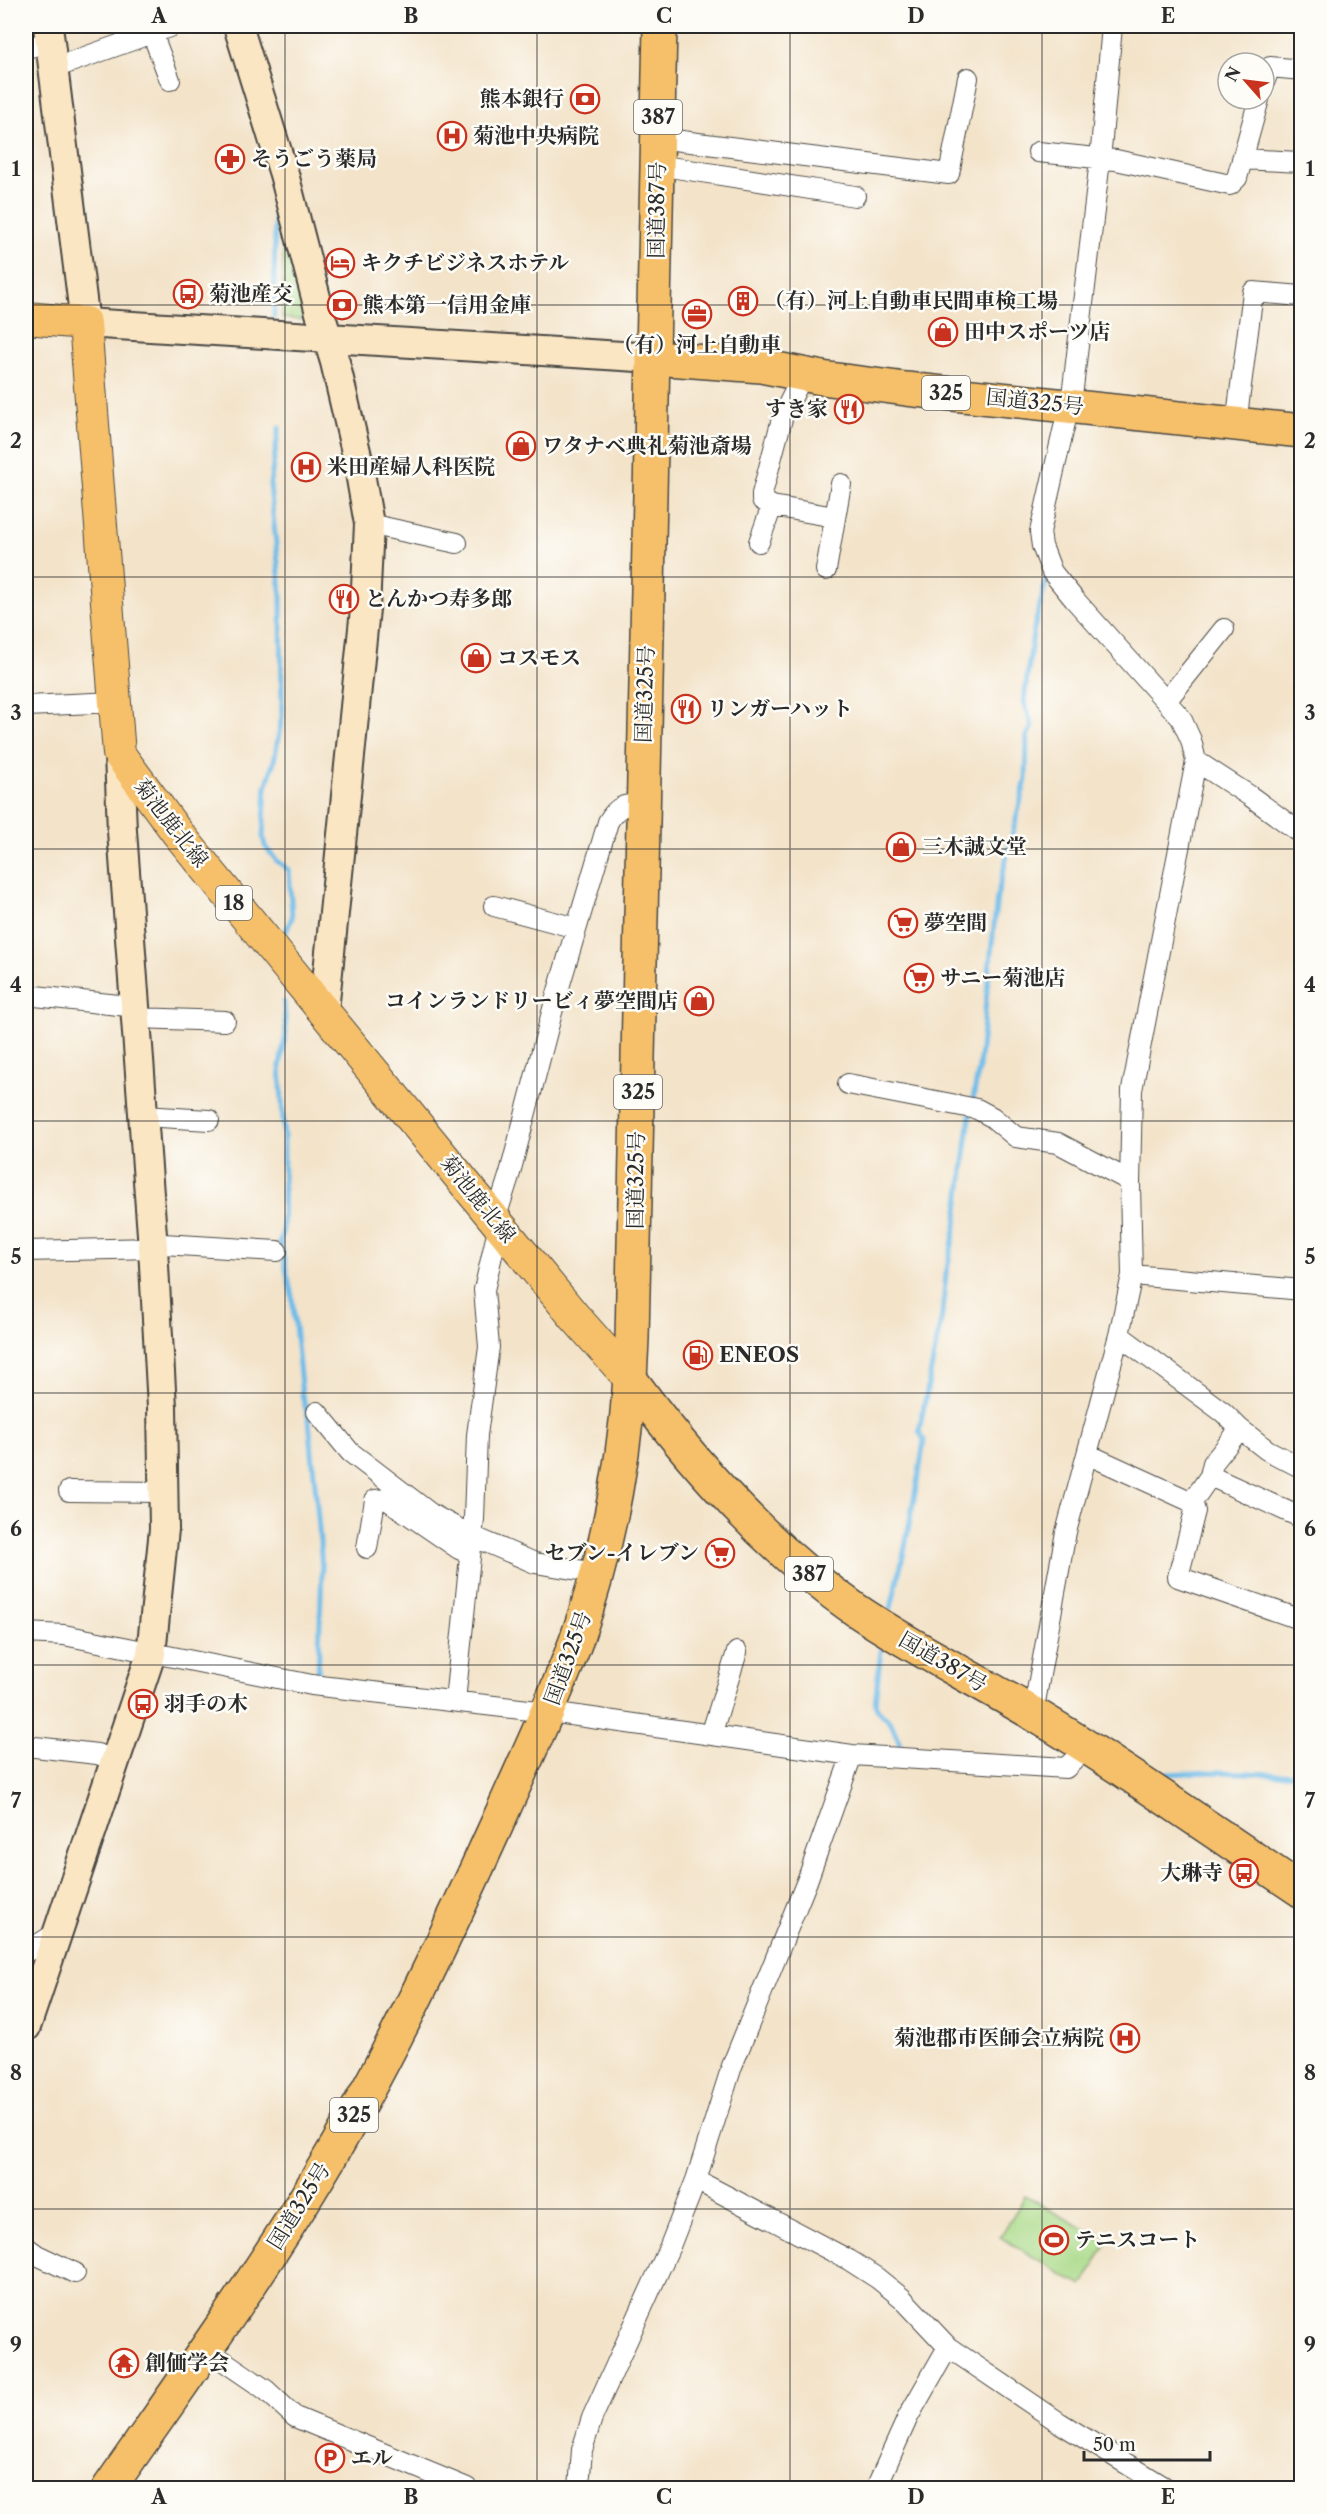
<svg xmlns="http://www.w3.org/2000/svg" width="1327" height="2514" viewBox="0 0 1327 2514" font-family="'Libre Caslon Text','Noto Serif JP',serif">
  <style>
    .park { fill: url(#park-dots); stroke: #6a825a; stroke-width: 1.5 }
    .garden { fill: #aada89; stroke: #6a825a; stroke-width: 1.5 }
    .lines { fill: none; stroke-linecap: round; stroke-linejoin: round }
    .stream { stroke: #6dbbe8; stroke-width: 5 }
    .street-casing { stroke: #494743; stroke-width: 22 }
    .secondary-casing { stroke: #494743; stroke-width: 32 }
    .primary-casing { stroke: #494743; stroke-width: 34 }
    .highway-casing { stroke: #494743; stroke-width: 36 }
    .street { stroke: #fff; stroke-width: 20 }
    .secondary { stroke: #fbe6c4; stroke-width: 28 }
    .primary { stroke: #f6c06b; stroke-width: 32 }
    .highway { stroke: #f6c06b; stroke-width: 33 }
    .grid { fill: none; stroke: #2b2b2b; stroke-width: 1.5; stroke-opacity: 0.55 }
    .labels { text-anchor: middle; stroke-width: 5; stroke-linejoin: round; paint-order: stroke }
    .shield { fill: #fdfcf7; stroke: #6a6a68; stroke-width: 1.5 }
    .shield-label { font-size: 20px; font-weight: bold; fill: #2b2b2b }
    .poi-label { font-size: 21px; font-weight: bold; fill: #2b2b2b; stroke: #fdfcf7; text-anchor: start }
    .street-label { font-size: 21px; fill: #2b2b2b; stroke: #fdfcf7 }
    .neatline { fill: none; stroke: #2b2b2b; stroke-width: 2 }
    .grid-label { font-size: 20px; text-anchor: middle; font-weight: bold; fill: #2b2b2b }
  </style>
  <defs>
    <pattern id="park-dots" width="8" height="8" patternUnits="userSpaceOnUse" patternTransform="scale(1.5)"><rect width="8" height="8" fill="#aada89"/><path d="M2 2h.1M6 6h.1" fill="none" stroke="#92bb76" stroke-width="1.8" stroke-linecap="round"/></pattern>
  </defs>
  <rect width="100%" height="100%" fill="#fdfcf7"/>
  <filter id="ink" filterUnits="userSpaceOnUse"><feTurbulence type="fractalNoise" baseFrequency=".0167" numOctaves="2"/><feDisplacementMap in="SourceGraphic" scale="12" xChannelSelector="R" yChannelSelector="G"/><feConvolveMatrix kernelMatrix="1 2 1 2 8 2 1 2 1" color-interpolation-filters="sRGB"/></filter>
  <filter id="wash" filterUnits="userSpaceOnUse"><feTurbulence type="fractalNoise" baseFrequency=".008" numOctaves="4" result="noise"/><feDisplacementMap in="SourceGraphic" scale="24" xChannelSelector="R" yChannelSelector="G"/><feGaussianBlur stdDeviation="1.35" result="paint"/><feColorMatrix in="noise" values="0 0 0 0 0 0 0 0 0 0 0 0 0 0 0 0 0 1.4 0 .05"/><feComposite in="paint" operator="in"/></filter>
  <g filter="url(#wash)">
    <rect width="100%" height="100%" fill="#f3e3c9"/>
    <path class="park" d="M283,243l6,1 16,69 -4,7 -19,-2z"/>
    <path class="garden" d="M1025,2196l83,46 -26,44 -82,-49z"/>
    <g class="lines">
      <path class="stream" d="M274,317l1,-104
        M279,428l-9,57 11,108 1,124 -8,44 -8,26 -3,50 2,9 11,14 13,10 3,47 -9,23
        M284,1002l2,32 -6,31 4,74 -1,91 -3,12 12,54 10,99 7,25 10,108 3,42 -4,106 -5,-1
        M973,1099l6,-32 18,-170 29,-118 1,-43 5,-9 -8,-26 9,-68 14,-56
        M891,1608l13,-56 17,-91 3,-21 -5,-9 23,-116 4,-41 10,-48 14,-111
        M881,1650l-6,53 3,7 13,13 9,21
        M1163,1774l53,-2 86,3"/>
    </g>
  </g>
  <g filter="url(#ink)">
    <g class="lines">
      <g class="street-casing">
        <path id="street" d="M152,33l18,47
          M26,48l25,-6
          M54,68l118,-42
          M1264,83l6,-16 32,3
          M658,138l291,36 19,-96
          M1038,152l78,8 114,25 7,-7 22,-79
          M1242,159l57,3 3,-3
          M657,165l198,31
          M803,375l-20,40 -21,79v6l10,6 63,11
          M1236,424l17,-132 49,4
          M369,524l88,19
          M759,542l13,-36
          M826,570l15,-86
          M1167,700l57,-71
          M26,706l90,-4
          M1196,761l54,35 52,38
          M494,906l82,22
          M26,995l111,12
          M137,1018l88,3
          M848,1084l129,25 15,8 24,20 42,6 72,38
          M144,1116l65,4
          M495,1220l15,-47 45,-172 53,-179c9,-16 16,-18 34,-17
          M153,1240l10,4 114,7
          M26,1248v3l127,-3
          M1132,1275l170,15
          M1119,1335l105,78 16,16 27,21 35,18
          M317,1412l33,40 81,62 41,22 63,27 62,10
          M1087,1454l105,48 3,9 -17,66 124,43
          M1210,1476l92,42
          M69,1491l95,1
          M1192,1502l18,-26 3,-13 27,-34
          M367,1548l8,-48 11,-1 73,50 11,5
          M26,1633l38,2 248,50 252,29 288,41 214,13 20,-20
          M455,1701l19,-182 3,-84 12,-88 -5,-57 15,-65
          M1033,1713l33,-181 53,-197 13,-60 -2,-91 2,-94 64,-329 -5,-21 -10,-22 -107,-119 -22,-27 -10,-26 -2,-14 33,-144 27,-228 12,-134
          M711,1735l26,-83
          M26,1746l71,8 19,6
          M26,1952l32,-20
          M696,2180l153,80 28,18 25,20 46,49 112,76 106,65
          M26,2247l11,8 38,18
          M206,2349l60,41 29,27 172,71
          M579,2488l3,-38 10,-32 78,-172 26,-66 36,-114 75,-185 45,-126
          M876,2488l32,-71 40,-70"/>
      </g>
      <g class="secondary-casing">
        <path id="secondary" d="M48,26l37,297 569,35
          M238,26l46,148 36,139 15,49 22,94 12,68 -4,85 -41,402
          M26,2027l125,-373 13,-125 -2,-122 -9,-159 -31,-417 -3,-77"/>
      </g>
      <g class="primary-casing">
        <path id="primary" d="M26,318l59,5 34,431 57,77 99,121 299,364 57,64"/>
      </g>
      <g class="highway-casing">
        <path id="highway" d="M654,358l107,8 61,12 84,11 396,42
          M631,1380c63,85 137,169 225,230 56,38 118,68 176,103 92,55 180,118 270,178
          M109,2488c71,-102 144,-203 208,-309 69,-114 125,-234 180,-355 27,-61 56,-121 79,-183 34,-96 53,-201 56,-302l28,-1313"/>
      </g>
      <use href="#street" class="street"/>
      <use href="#secondary" class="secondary"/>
      <use href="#primary" class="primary"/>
      <use href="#highway" class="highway"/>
    </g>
  </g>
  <path class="grid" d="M285,26v2462M537,26v2462M790,26v2462M1042,26v2462M26,305h1276M26,577h1276M26,849h1276M26,1121h1276M26,1393h1276M26,1665h1276M26,1937h1276M26,2209h1276"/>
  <defs>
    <g id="bank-ring" transform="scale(1.5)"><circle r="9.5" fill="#fdfcf7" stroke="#c8321e" stroke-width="1.5"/><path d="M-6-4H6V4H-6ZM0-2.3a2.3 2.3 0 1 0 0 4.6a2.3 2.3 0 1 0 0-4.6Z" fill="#c8321e"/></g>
    <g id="hospital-ring" transform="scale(1.5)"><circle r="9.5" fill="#fdfcf7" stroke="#c8321e" stroke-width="1.5"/><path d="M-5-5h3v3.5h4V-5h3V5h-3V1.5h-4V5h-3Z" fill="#c8321e"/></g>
    <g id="pharmacy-ring" transform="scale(1.5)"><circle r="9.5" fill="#fdfcf7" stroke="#c8321e" stroke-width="1.5"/><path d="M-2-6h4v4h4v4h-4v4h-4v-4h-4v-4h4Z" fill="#c8321e"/></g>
    <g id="hotel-ring" transform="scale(1.5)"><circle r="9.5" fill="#fdfcf7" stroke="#c8321e" stroke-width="1.5"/><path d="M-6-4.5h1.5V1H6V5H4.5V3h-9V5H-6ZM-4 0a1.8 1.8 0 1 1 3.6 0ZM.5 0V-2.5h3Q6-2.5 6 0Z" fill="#c8321e"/></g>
    <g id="bus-ring" transform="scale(1.5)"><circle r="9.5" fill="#fdfcf7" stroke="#c8321e" stroke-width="1.5"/><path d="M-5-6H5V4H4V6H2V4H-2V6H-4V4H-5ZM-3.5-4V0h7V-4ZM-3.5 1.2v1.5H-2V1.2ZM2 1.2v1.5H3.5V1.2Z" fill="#c8321e"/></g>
    <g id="building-ring" transform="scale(1.5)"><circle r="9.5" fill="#fdfcf7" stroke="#c8321e" stroke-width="1.5"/><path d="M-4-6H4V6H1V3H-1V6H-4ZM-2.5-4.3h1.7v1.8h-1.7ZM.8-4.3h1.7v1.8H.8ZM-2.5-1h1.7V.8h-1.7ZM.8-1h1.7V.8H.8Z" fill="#c8321e"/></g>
    <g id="office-ring" transform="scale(1.5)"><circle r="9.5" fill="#fdfcf7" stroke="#c8321e" stroke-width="1.5"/><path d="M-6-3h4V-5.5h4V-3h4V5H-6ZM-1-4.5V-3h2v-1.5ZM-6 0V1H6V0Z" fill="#c8321e"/></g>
    <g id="shop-ring" transform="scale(1.5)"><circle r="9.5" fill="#fdfcf7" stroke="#c8321e" stroke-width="1.5"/><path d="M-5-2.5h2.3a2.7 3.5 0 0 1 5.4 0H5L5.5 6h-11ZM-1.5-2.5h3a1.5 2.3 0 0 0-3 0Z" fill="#c8321e"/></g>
    <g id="restaurant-ring" transform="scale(1.5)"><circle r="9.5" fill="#fdfcf7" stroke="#c8321e" stroke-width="1.5"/><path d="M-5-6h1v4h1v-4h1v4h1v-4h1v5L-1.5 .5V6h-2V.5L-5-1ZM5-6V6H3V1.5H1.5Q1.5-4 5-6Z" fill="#c8321e"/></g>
    <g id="supermarket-ring" transform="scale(1.5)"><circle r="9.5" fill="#fdfcf7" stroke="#c8321e" stroke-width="1.5"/><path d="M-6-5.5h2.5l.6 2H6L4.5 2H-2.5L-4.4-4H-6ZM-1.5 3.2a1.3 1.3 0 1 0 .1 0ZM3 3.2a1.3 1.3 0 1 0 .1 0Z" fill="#c8321e"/></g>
    <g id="fuel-ring" transform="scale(1.5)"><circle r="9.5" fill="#fdfcf7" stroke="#c8321e" stroke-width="1.5"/><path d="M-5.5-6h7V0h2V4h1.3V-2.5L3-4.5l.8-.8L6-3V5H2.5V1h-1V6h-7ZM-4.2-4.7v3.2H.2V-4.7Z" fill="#c8321e"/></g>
    <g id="stadium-ring" transform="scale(1.5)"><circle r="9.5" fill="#fdfcf7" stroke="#c8321e" stroke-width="1.5"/><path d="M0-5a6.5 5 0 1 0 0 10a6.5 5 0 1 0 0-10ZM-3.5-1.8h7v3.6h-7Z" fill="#c8321e"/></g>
    <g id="temple-ring" transform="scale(1.5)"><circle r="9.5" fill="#fdfcf7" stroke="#c8321e" stroke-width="1.5"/><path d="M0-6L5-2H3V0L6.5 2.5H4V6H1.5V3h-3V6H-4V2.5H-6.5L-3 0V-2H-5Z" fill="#c8321e"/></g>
    <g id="parking-ring" transform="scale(1.5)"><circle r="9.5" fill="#fdfcf7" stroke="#c8321e" stroke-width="1.5"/><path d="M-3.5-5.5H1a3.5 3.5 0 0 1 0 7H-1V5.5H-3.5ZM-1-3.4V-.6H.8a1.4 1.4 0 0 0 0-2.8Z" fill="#c8321e"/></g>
  </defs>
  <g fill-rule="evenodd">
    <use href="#bank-ring" x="585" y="99"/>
    <use href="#hospital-ring" x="452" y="136"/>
    <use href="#pharmacy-ring" x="230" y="159"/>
    <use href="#hotel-ring" x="340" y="263"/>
    <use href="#bus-ring" x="188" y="294"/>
    <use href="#building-ring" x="743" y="301"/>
    <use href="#bank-ring" x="342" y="305"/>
    <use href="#office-ring" x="697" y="314"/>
    <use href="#shop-ring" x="943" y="332"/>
    <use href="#restaurant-ring" x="849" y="409"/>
    <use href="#shop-ring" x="521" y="446"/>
    <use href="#hospital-ring" x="306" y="467"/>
    <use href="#restaurant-ring" x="344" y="599"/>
    <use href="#shop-ring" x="476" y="658"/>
    <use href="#restaurant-ring" x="686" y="709"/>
    <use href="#shop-ring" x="901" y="847"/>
    <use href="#supermarket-ring" x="903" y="923"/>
    <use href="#supermarket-ring" x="919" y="978"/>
    <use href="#shop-ring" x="699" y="1001"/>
    <use href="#fuel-ring" x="698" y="1355"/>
    <use href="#supermarket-ring" x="720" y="1553"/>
    <use href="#bus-ring" x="143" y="1704"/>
    <use href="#bus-ring" x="1244" y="1873"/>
    <use href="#hospital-ring" x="1125" y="2038"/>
    <use href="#stadium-ring" x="1054" y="2240"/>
    <use href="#temple-ring" x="124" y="2363"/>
    <use href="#parking-ring" x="330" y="2458"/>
  </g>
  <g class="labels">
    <g class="shield">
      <rect x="634" y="100" width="48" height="34" rx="4.5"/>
      <rect x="922" y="376" width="48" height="34" rx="4.5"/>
      <rect x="216" y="886" width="36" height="34" rx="4.5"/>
      <rect x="614" y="1075" width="48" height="34" rx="4.5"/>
      <rect x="785" y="1557" width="48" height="34" rx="4.5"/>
      <rect x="330" y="2098" width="48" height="34" rx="4.5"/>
    </g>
    <g class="shield-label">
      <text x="658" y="124">387</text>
      <text x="946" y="400">325</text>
      <text x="234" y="910">18</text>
      <text x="638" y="1099">325</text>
      <text x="809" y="1581">387</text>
      <text x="354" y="2122">325</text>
    </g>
    <g class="poi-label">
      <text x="564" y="106" text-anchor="end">熊本銀行</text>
      <text x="473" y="143">菊池中央病院</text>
      <text x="251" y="166">そうごう薬局</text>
      <text x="361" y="270">キクチビジネスホテル</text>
      <text x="209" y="301">菊池産交</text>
      <text x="764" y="308">（有）河上自動車民間車検工場</text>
      <text x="363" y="312">熊本第一信用金庫</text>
      <text x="964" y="339">田中スポーツ店</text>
      <text x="697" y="352" text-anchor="middle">（有）河上自動車</text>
      <text x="828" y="416" text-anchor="end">すき家</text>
      <text x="542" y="453">ワタナベ典礼菊池斎場</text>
      <text x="327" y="474">米田産婦人科医院</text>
      <text x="365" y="606">とんかつ寿多郎</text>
      <text x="497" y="665">コスモス</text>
      <text x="707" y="716">リンガーハット</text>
      <text x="922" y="854">三木誠文堂</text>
      <text x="924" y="930">夢空間</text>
      <text x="940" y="985">サニー菊池店</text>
      <text x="678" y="1008" text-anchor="end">コインランドリービィ夢空間店</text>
      <text x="719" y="1362">ENEOS</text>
      <text x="699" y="1560" text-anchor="end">セブン-イレブン</text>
      <text x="164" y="1711">羽手の木</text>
      <text x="1223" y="1880" text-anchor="end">大琳寺</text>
      <text x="1104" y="2045" text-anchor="end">菊池郡市医師会立病院</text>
      <text x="1075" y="2247">テニスコート</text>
      <text x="145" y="2370">創価学会</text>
      <text x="351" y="2465">エル</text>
    </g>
    <g class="street-label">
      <text transform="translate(657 210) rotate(-89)" y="7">国道387号</text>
      <text transform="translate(1035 402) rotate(6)" y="7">国道325号</text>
      <text transform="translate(645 694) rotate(-88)" y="7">国道325号</text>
      <text transform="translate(171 823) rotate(52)" y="7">菊池鹿北線</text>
      <text transform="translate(636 1180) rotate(-89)" y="7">国道325号</text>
      <text transform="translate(478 1199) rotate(51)" y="7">菊池鹿北線</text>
      <text transform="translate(568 1658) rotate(-70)" y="7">国道325号</text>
      <text transform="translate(943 1662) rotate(30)" y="7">国道387号</text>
      <text transform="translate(299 2206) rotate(-58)" y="7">国道325号</text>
    </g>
  </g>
  <rect width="1327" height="2514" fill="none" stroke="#fdfcf7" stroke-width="66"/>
  <g transform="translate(1246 81) rotate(298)"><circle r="28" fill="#fdfcf7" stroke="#a9a8a5" stroke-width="1.5"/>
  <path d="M0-4.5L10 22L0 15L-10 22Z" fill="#c8321e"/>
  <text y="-9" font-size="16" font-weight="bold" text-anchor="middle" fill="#2b2b2b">N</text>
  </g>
  <path d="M1084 2451v9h126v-9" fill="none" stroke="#2b2b2b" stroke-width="3"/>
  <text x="1093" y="2451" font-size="18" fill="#2b2b2b" stroke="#fdfcf7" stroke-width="4.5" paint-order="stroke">50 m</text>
  <rect x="33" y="33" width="1261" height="2448" class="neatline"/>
  <g class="grid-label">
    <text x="159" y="23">A</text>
    <text x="411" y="23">B</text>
    <text x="664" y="23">C</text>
    <text x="916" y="23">D</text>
    <text x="1168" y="23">E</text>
    <text x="16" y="176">1</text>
    <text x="1310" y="176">1</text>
    <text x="16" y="448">2</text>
    <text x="1310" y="448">2</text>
    <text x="16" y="720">3</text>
    <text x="1310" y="720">3</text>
    <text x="16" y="992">4</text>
    <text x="1310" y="992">4</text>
    <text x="16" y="1264">5</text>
    <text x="1310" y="1264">5</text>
    <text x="16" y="1536">6</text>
    <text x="1310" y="1536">6</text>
    <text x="16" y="1808">7</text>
    <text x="1310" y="1808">7</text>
    <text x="16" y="2080">8</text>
    <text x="1310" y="2080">8</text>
    <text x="16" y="2352">9</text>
    <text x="1310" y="2352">9</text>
    <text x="159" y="2504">A</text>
    <text x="411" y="2504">B</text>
    <text x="664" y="2504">C</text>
    <text x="916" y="2504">D</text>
    <text x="1168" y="2504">E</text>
  </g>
</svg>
